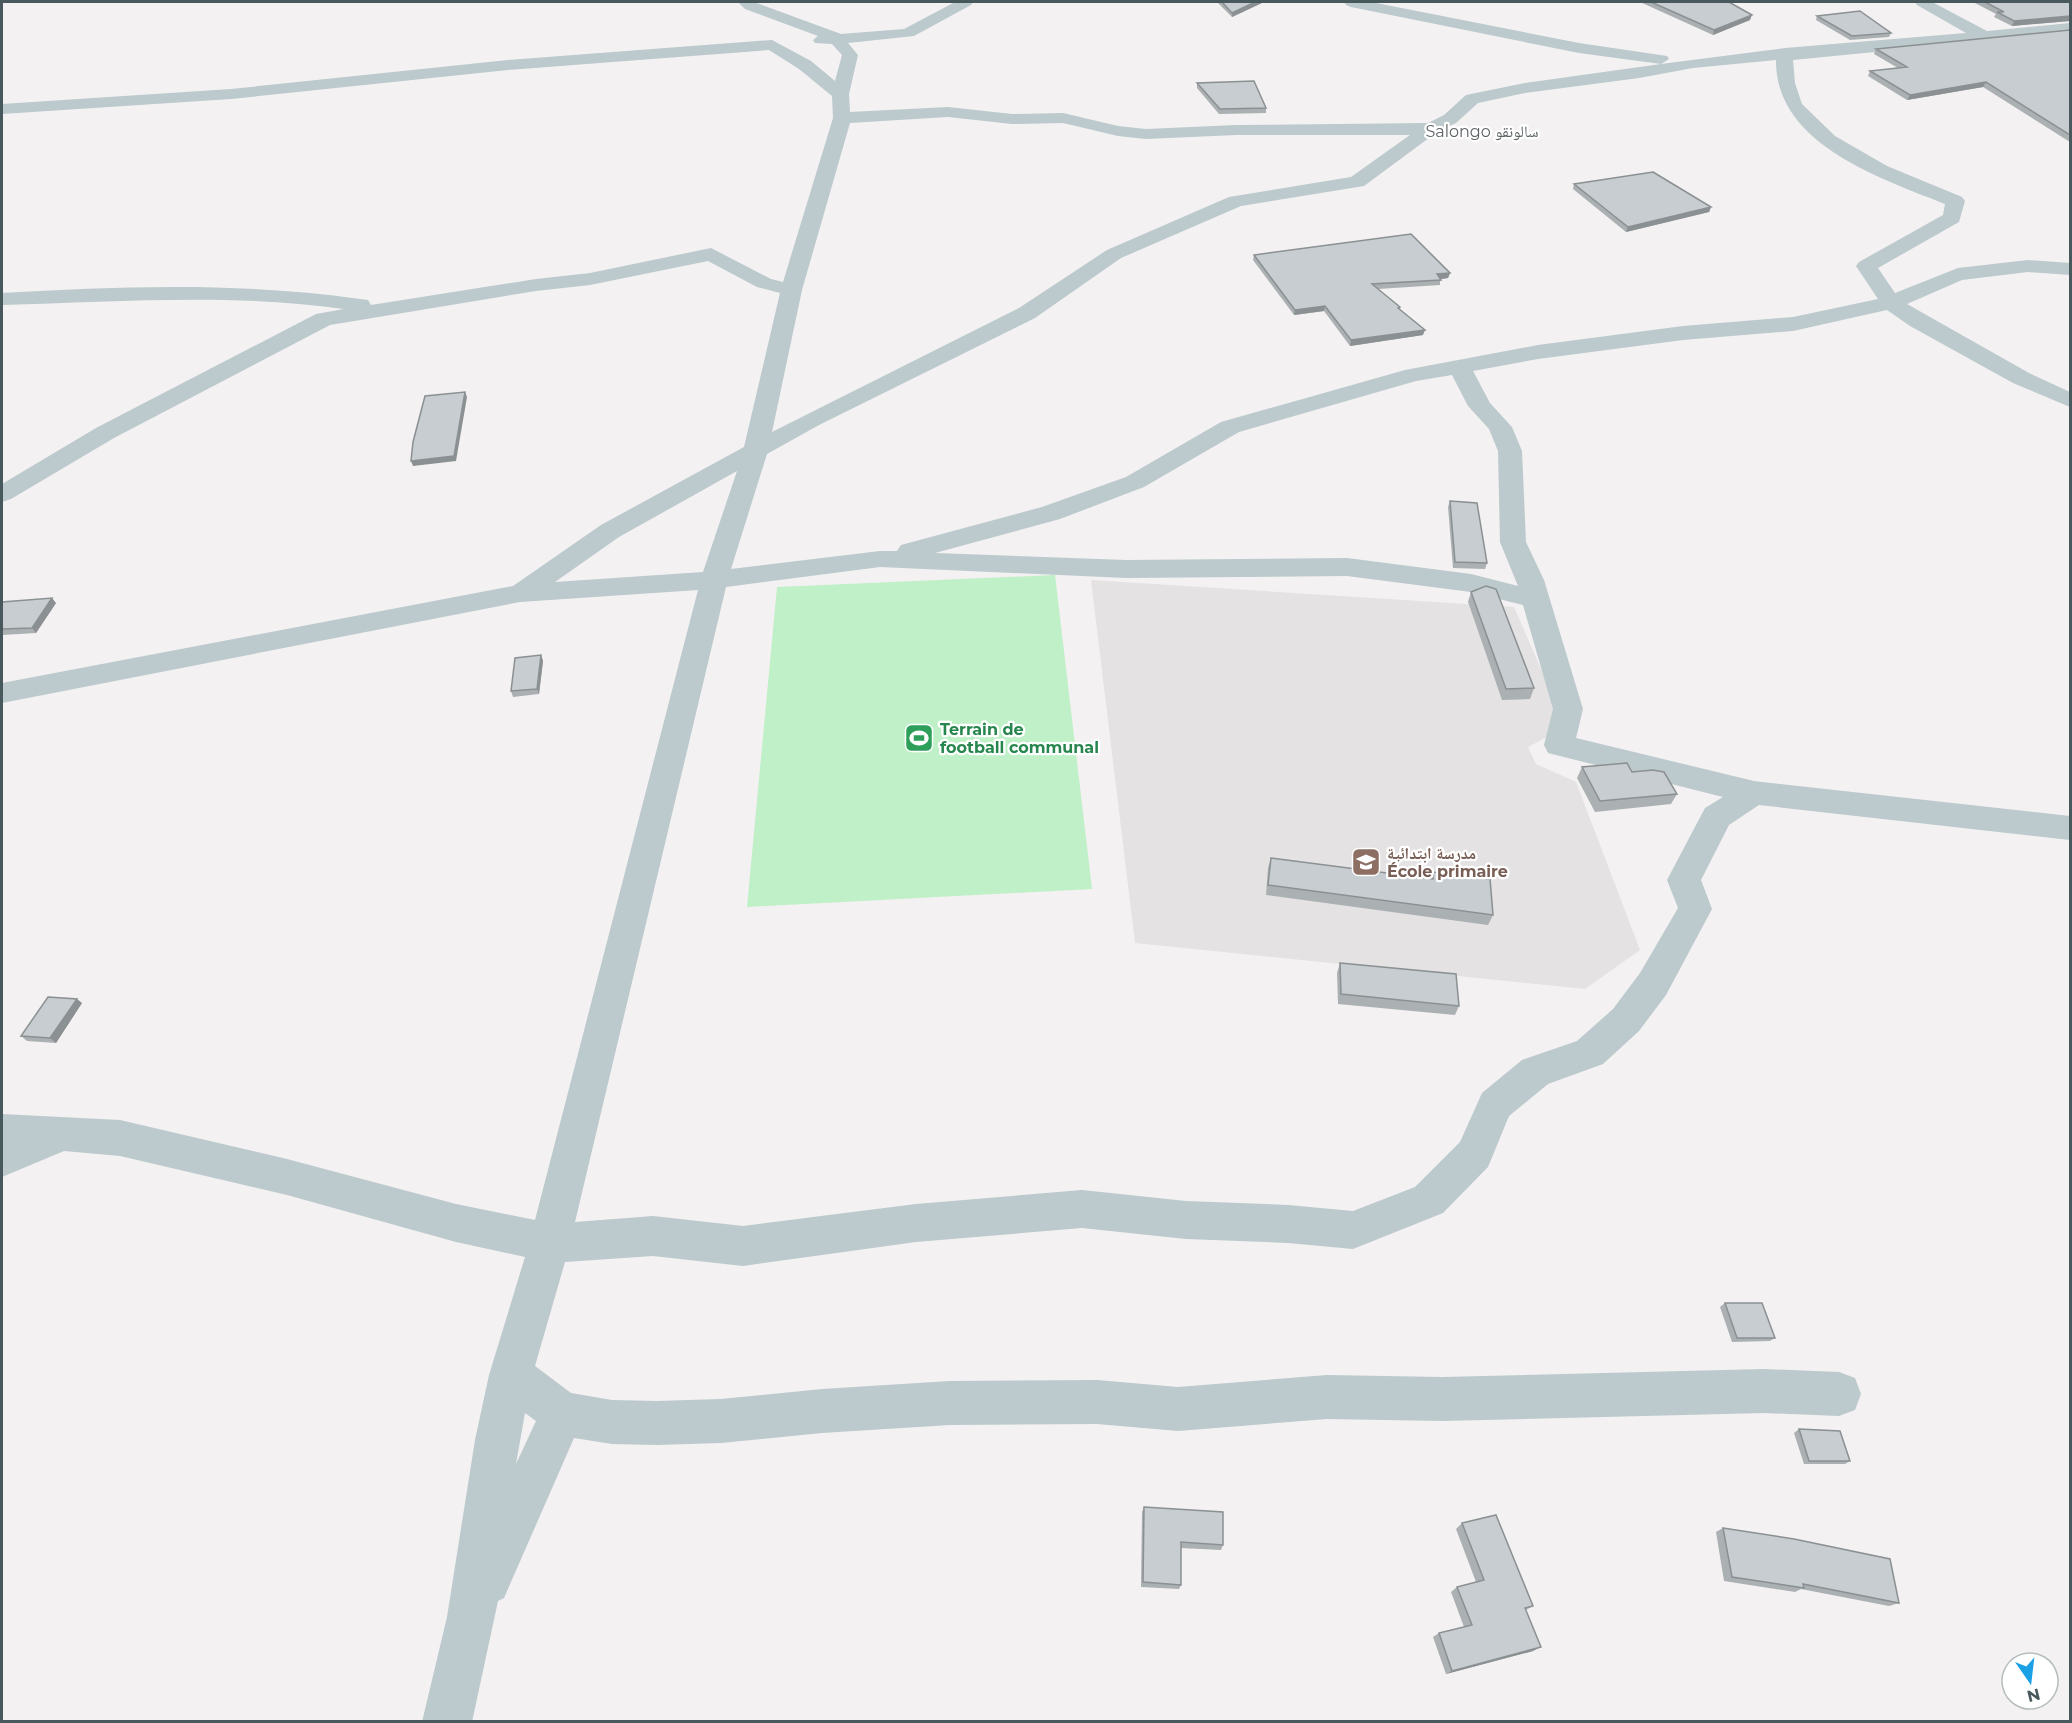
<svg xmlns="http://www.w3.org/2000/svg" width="2072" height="1723" viewBox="0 0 2072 1723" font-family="Montserrat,'Noto Naskh Arabic',sans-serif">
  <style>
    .education { fill: #e4e2e3 }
    .green { fill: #c0f0c7 }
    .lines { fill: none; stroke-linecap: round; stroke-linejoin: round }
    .street { fill: #bcc9cd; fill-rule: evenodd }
    .wall { fill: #abb0b3 }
    .shaded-wall { fill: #8b9092 }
    .building { fill: #c7cdd0; stroke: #8b9092; stroke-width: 1.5 }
    .labels { text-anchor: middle; stroke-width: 4.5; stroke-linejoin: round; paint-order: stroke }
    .far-quarter-label { font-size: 16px; fill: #5d6365; stroke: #fff }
    .leisure-label { font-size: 16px; font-weight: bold; fill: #27864d; stroke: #fff; text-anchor: start }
    .education-label { font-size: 16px; font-weight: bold; fill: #785e54; stroke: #fff; text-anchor: start }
  </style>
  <rect width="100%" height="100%" fill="#f3f1f1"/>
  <path class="education" d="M1091,580l423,27 44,101v23l-30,16 8,17 40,18 64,168 -55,39 -450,-46z"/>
  <path class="green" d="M1055,575l37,314 -345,18 30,-320z"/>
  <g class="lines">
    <path class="street" d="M738,2h16l87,32 63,-5 51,-27h18l-2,3 -57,31 -66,7 10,12 -9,39 1,18 98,-5 64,7 51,-1 55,13 28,3 90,-4 192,-2 16,-8 22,-20 59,-12 136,-19 -82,-11 -228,-46 -5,-2 -2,-3h27l208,41 88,13 2,3 -8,5 124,-16 181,-15 -49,-28 -2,-3h17l55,29 83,-8v10l-277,27 2,23 7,21 33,32 52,30 75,31 3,4 -6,21 -81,46 17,25 63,-25 70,-8 42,3v12l-42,-3 -66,8 -55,24 122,69 41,19v15l-57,-24 -103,-57 -23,-16 -94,21 -110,9 -145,19 -65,12 17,32 22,24 10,24 4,91 18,38 39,129 -7,29 178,43 316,35v24l-311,-35 -30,20 -28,55 11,29 -46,86 -27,36 -36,33 -55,20 -39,32 -21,51 -45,46 -90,36 -65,-6 -102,-4 -104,-11 -166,14 -173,24 -90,-10 -88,6 -30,104 36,27 41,7 45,1 64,-2 101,-10 128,-8 147,-1 81,7 149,-12 115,2 322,-8 75,3 16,6 6,16 -6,16 -16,6 -75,-3 -322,8 -115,-2 -149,12 -81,-7 -147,1 -128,8 -101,10 -64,2 -45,-1 -38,-6 -70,160 -6,3 -26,121h-50l25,-105 28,-177 14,-65 36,-118 -69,-15 -169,-47 -167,-39 -56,-5 -62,26v-63l118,6 167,39 169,45 79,16 163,-630 -178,12 -518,101v-20l511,-97 88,-61 143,-78 36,-154 -23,-6 -49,-26 -118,24 -54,6 -206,34 -216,113 -103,61 -9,3v-18l94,-56 220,-114 28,-5c-113,-16 -228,-7 -342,-4v-12c119,-7 239,-11 358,6l8,1 3,5 165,-26 54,-6 121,-25 60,31 12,3 50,-164 -1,-22 -33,-27 -30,-19 -261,20 -277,29 -229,15v-10l229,-15 277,-29 264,-20 39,21 24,20 7,-26 -10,-11 -17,-1 -2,-3 5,-4 -73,-27zM1776,60c-1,84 104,118 169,144l-2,11 -84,47 -3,4 22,33 -85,18 -110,9 -145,19 -133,25 -184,52 -95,55 -84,30 -141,38 -4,6h-17l-149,18 36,-115 52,-29 216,-107 86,-60 120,-52 123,-20 73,-54 19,-9 22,-20 47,-10 114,-15 54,-10zM948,117l64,7 51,-1 55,13 28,3 90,-4h174l-59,42 -122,20 -122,53 -88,58 -247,124 30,-142 48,-167zM1452,375l16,31 21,23 9,22 2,91 18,44 -47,-12 -124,-16 -221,2 -191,-7 125,-34 84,-32 95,-55 177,-51zM737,471l-34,101 -148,10 64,-45zM880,567l246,11 221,-2 124,16 52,13 30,104 -9,36 4,8 175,44 -18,11 -38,72 11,28 -38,65 -27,36 -36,32 -55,19 -40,33 -22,49 -45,45 -62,24 -65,-6 -102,-4 -104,-11 -166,14 -173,22 -90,-10 -78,6 151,-635zM525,1413l11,8 -20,43z"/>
  </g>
  <path class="wall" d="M1217,2h47l-32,15z
    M1640,2h89l21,18 -37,15z
    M1973,2h97v19l-58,5 -18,-9 2,-3z
    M1817,16l74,17 -2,4 -39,3 -34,-20z
    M2070,30v112l-87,-55 -76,13 -39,-24 2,-5 28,-3 -24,-14 2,-5z
    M1197,83l69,25v5l-47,1 -22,-26z
    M1574,184l137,23 -2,5 -83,20 -53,-43z
    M1254,255l196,18 -2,5 -8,1v6l-62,4 22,20 23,26 -73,11 -26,-35 -30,4 -41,-55z
    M1450,501l37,62 -2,6 -32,-1 -5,-61z
    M1471,592l63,96 -4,11 -28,1 -34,-98z
    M2,602l54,1 -20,30 -34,2z
    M541,655l2,6 -4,33 -26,3 -2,-6z
    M1582,767l50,5 45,22 -6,10 -76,8 -18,-34z
    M1271,858l160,21 2,-7 60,43 -5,10 -222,-30 2,-27z
    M1340,963l119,43 -4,9 -117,-11 -1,-31z
    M82,1003l-26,40 -29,-2 -6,-5z
    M1725,1303l50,35 -5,3 -38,1 -12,-35z
    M1799,1429l51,32 -5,3h-41l-10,-31z
    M1144,1507l79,38 -2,5 -40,-2v37l-2,4 -38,-2 1,-75z
    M1462,1523l71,83 -7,4 7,41 -87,23 -13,-37 6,-4 25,-6 -13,-35 6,-5 19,-5 -20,-53z
    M1723,1528l176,75 -10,3 -88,-17 -6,3 -71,-11 -8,-49z"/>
  <path class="shaded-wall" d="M1255,2h9l-32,15v-4z
    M1752,15l-2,5 -37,15 1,-5z
    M2070,16v5l-58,5 2,-5z
    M1986,82l-3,5 -76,13 3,-5z
    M1711,207l-2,5 -83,20 2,-5z
    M1450,273l-2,5 -12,2 1,-6z
    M1325,306l-1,5 -30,4 1,-5z
    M1425,330l-2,5 -73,11 1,-6z
    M465,392l2,5 -11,64 -43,5 -2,-5z
    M52,598l4,5 -20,30 -4,-5z
    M541,655l2,6 -4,33 -2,-5z
    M77,999l5,4 -26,40 -6,-5z
    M1541,1647l-8,4 -87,23 6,-3z"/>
  <path class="building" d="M1222,2h33l-23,11z
    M1651,2h78l23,13 -38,15z
    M1985,2h85v14l-56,5 -17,-9h7z
    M1860,11l31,22 -39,3 -35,-20z
    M2070,30v105l-84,-53 -76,13 -40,-24 37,-4 -31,-18z
    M1254,81l12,27 -46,1 -23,-26z
    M1653,172l58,35 -83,20 -54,-43z
    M1411,234l39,39 -13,1 4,6 -69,4 28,23 -2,1 27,22 -74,10 -26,-34 -30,4 -41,-55z
    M465,392l-11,64 -43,5 2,-19 12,-46z
    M1450,501l27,2 10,60 -32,-1z
    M1486,586l10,3 38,99 -28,1 -35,-97z
    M52,598l-20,30 -30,1v-27z
    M541,655l-4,34 -26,2 4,-33z
    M1627,763l5,9 21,-2 11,2 13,22 -77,7 -18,-34z
    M1271,858l162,21v-7l57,7 3,36 -225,-30z
    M1340,963l116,11 3,32 -118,-12z
    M48,997l29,2 -27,39 -29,-2z
    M1725,1303h37l13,35h-38z
    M1799,1429l41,2 10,30h-41z
    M1144,1507l79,5v33l-42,-3v43l-38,-3z
    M1496,1515l37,91 -8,2 16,39 -89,24 -13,-38 33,-8 -15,-38 27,-7 -22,-57z
    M1723,1528l71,11 96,20 9,44 -96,-19 1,4 -72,-11z"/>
  <defs>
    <g id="stadium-square" transform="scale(1.5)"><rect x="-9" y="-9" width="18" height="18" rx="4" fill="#2e9e5b" stroke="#fff"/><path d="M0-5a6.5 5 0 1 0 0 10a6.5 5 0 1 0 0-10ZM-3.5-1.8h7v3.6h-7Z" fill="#fff"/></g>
    <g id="school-square" transform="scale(1.5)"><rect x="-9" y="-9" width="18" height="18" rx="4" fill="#8d6e63" stroke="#fff"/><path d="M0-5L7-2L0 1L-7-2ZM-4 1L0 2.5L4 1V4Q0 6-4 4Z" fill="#fff"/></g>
  </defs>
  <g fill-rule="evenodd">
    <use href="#stadium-square" x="919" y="738"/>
    <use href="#school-square" x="1366" y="862"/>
  </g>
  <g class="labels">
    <g class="far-quarter-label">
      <text x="1482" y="137">Salongo سالونقو</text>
    </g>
    <g class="leisure-label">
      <text x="940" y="735">Terrain de<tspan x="940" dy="18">football communal</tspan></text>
    </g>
    <g class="education-label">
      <text x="1387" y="859">مدرسة ابتدائية<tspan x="1387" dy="18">École primaire</tspan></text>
    </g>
  </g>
  <rect width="2072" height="1723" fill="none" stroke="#48595e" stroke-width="6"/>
  <g transform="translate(2030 1681) rotate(166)"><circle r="28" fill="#ffffff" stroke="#b6bdbf" stroke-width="1.5"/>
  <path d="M0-4.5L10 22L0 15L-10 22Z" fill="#1aa0e4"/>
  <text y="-9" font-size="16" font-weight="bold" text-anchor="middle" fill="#48595e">N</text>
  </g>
</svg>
